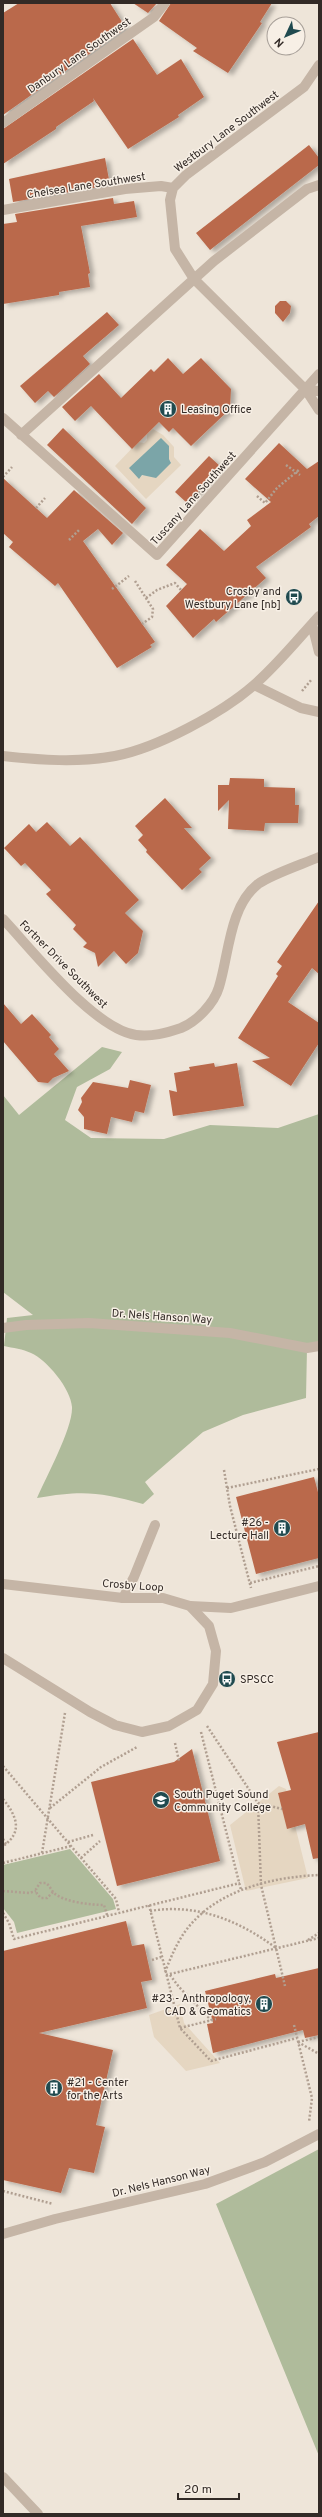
<svg xmlns="http://www.w3.org/2000/svg" width="322" height="2517" viewBox="0 0 322 2517" font-family="Overpass,sans-serif">
  <style>
    .green { fill: #afbb9b }
    .plaza { fill: #e5d6c1; fill-rule: evenodd }
    .water { fill: #7ba5a8 }
    .building { fill: #ba694b; filter: url(#shadow) }
    .lines { fill: none; stroke-linecap: round; stroke-linejoin: round }
    .path { stroke: #b09f91; stroke-width: 2.5; stroke-dasharray: 2 2; stroke-linecap: butt }
    .service { stroke: #c5b5a6; stroke-width: 10 }
    .pedestrian { stroke: #c5b5a6; stroke-width: 10 }
    .minor { stroke: #c5b5a6; stroke-width: 10 }
    .tertiary { stroke: #c5b5a6; stroke-width: 10 }
    .labels { text-anchor: middle; stroke-width: 3; stroke-linejoin: round; paint-order: stroke }
    .street-label { font-size: 11px; fill: #322a26; stroke: #f7efe5 }
    .poi-label { font-size: 11px; fill: #322a26; stroke: #f7efe5; text-anchor: start }
  </style>
  <defs>
    <filter id="shadow"><feDropShadow dx="4.5" dy="2.5" stdDeviation="2" flood-color="#0004"/></filter>
  </defs>
  <rect width="100%" height="100%" fill="#eee5d9"/>
  <path class="green" d="M102,1047l20,5 -12,17 -33,18 -12,33 26,18 73,1 46,-14 68,3 41,-14v232l-12,2 -1,50 -63,17 -40,17 -58,50 9,12 -11,10c-43,-12 -60,-14 -106,-6 9,-21 36,-70 35,-91 -1,-18 -25,-47 -41,-54 -8,-4 -18,-5 -27,-7l3,-28 26,-3 -30,-23v-197l16,20z
    M70,1849l43,50 3,10 -99,24 -3,-11 -11,-14v-43z
    M319,2149v307l-103,-252z"/>
  <path class="plaza" d="M153,429l10,6 11,12v10l7,8 -35,34 -31,-33 23,-24 6,1 3,-3v-6zM169,446v13l2,3 -20,14 -9,-1 -3,4z
    M279,1786l7,3 22,89 -62,13 -16,-66z
    M180,2004l4,19 36,40 -34,8 -32,-34 -5,-22z"/>
  <path class="water" d="M161,438l8,8v13l2,4 -15,15 -14,-3 -3,4 -10,-11z"/>
  <path class="building" d="M19,3h91l16,25 -123,87v-102z
    M133,3h24l-9,10z
    M171,3h101l-12,19 2,1 -34,50 -35,-22 4,-3 -38,-27z
    M133,39l24,36 24,-16 23,38 -26,18 1,2 -51,32 -35,-51 1,3 -38,26v2l-53,35v-35z
    M309,145l10,13v7l-109,85 -14,-17z
    M105,158l5,27 -97,17 -4,-23z
    M113,198l1,6 20,-3 3,16 -56,9 9,47 -2,1 2,13 -31,5v3l-56,9v-80l14,-2 -2,-8z
    M280,301h6l5,5 -1,7 -7,9 -8,-9v-7z
    M107,312l12,13 -36,31 7,8 -36,33 -6,-6 -13,12 -15,-17z
    M168,358l15,16 18,-16 30,31 -1,20 -39,37 -18,-18 -4,4 -10,-10 -27,27 -41,-43 -16,15 -13,-14 37,-33 22,24 30,-29 3,3z
    M63,428l83,80 -14,16 -85,-79z
    M279,443l28,26 12,-8v55l-10,8 2,3 -55,40 10,11 -50,44 -2,-3 -21,19 -27,-32 21,-22 -21,-19 34,-36 24,22 27,-25 -4,-6 24,-18 -26,-23z
    M209,456l12,11 -34,36 -12,-11z
    M3,478l44,40 27,-28 49,43 -11,12 -14,-16 -15,12 72,101 -5,3 2,2 -35,21 -59,-85 -3,3 -46,-39 4,-5 -10,-9z
    M230,778l34,1v8l31,1v17h4l-1,18h-33l-1,8 -36,-2 1,-29 -11,11v-26h11z
    M165,798l27,30h-8l27,30 -12,11 3,3 -20,18 -36,-38 1,-2 -9,-10 5,-5 -8,-9z
    M47,822l23,24 10,-9 59,63 -14,13 18,18 -5,22 -12,11 -12,-13 -16,16 -3,-14 -12,-6 4,-4 -14,-14 3,-4 -30,-31 5,-4 -26,-27 -4,3 -17,-18 25,-24 7,8z
    M319,901v73l-7,-6 -24,34 31,21v20l-28,43 -39,-25 18,-3 -32,-20 40,-62 -2,-2 6,-8 -5,-4z
    M3,1003l18,21 11,-10 19,21 -2,2 10,12 -5,5 15,17 -16,7 -5,5 -10,-1 -35,-41z
    M214,1063l1,4 22,-4 7,43 -71,10 -4,-26 8,2 -3,-19 16,-3 -1,-3z
    M130,1080l21,5 -7,28 -9,-2 -3,11 -21,-5 -4,17 -23,-5v-12l-6,-7 4,-8 -1,-4 12,-16 35,6z
    M314,1477l5,19v62l-63,16 -20,-77z
    M319,1732v126l-6,1 -8,-35 -18,5 -9,-36 13,-3 -14,-48z
    M192,1749l28,112 -103,25 -26,-104 83,-20z
    M126,1921l6,25 12,-2 8,36 -11,2 6,26 -108,25 74,17 -17,75 9,2 -11,46 -25,-5 -8,25 -58,-13v-229z
    M319,1968v67l-14,3 -2,-8 -90,23 -6,-29 6,-1 -8,-32 70,-17 1,4z"/>
  <g class="lines">
    <path class="path" d="M286,465l14,10
      M3,477l9,-10
      M257,496l8,7 12,-15 23,-19
      M36,508l9,-10
      M69,540l11,-11
      M135,581l18,28 -1,8 -10,7
      M112,589l17,-13
      M146,598l11,-8 18,-7 6,7
      M302,691l10,-12
      M224,1470l6,36 21,82
      M227,1488l92,-19
      M250,1583l69,-17
      M207,1726l51,77 24,6
      M201,1732l40,158
      M175,1743l4,18
      M3,1766l113,133 3,13
      M3,1799c13,16 21,33 0,47
      M258,1803l3,82 24,101
      M50,1808l51,-41 36,-20
      M3,1839l3,5
      M68,1842l25,-7
      M42,1853l23,-140
      M81,1858l19,-17
      M3,1863l68,-17
      M3,1891l26,2 7,-2
      M53,1892l-6,6h-6l-4,-4 -1,-5 4,-6h6c4,3 5,7 8,10 10,9 37,12 50,12l3,10
      M149,1905l31,123 31,33 86,-23
      M150,1911c47,-8 90,10 126,37
      M3,1913l6,10 5,16 226,-56
      M308,1940l11,-7
      M152,1960l9,-3
      M165,1972c6,-15 12,-30 22,-43 30,-39 85,-52 132,-54
      M166,1975l153,-37
      M170,1975l9,12 32,33
      M294,2025l18,73 -3,24
      M180,2028l36,-9
      M298,2042l21,12
      M298,2042l21,-5
      M3,2191l50,13"/>
    <path class="service" d="M123,1598l11,-21 21,-52"/>
    <path class="pedestrian" d="M190,1606l41,2 88,-22"/>
    <path class="minor" d="M319,65l-15,22 -118,88 -13,13 -3,12 5,49 19,30 112,111 13,20
      M3,123l151,-106 11,-14
      M3,210l122,-21 36,-3 12,2
      M306,390l13,1
      M3,418l154,137 162,-181
      M21,435l193,-174 93,-72 12,-4
      M3,919c30,32 91,110 133,116 16,2 30,-2 45,-7 15,-6 33,-24 38,-41 10,-32 10,-80 39,-103 14,-10 45,-20 61,-27
      M3,1328l23,-3 63,-2 141,10 77,15 12,-2
      M3,1584l120,14h40l27,8 19,20 7,25 -3,33 -16,26 -28,16 -27,6 -27,-7 -25,-13 -87,-54
      M3,2234l52,-15 150,-35 60,-22 54,-28"/>
    <path class="tertiary" d="M312,624l7,28
      M254,685l47,23 18,4
      M3,756c37,4 75,7 112,0 42,-8 107,-43 139,-71 24,-21 44,-46 65,-69
      M3,2477l35,37"/>
  </g>
  <defs>
    <g id="building-disc" transform="scale(0.9)"><circle r="9.5" fill="#204a4f" stroke="#f7efe5"/><path d="M-4-6H4V6H1V3H-1V6H-4ZM-2.5-4.3h1.7v1.8h-1.7ZM.8-4.3h1.7v1.8H.8ZM-2.5-1h1.7V.8h-1.7ZM.8-1h1.7V.8H.8Z" fill="#fff"/></g>
    <g id="bus-disc" transform="scale(0.9)"><circle r="9.5" fill="#204a4f" stroke="#f7efe5"/><path d="M-5-6H5V4H4V6H2V4H-2V6H-4V4H-5ZM-3.5-4V0h7V-4ZM-3.5 1.2v1.5H-2V1.2ZM2 1.2v1.5H3.5V1.2Z" fill="#fff"/></g>
    <g id="university-disc" transform="scale(0.9)"><circle r="9.5" fill="#204a4f" stroke="#f7efe5"/><path d="M0-5L7-2L0 1L-7-2ZM-4 1L0 2.5L4 1V4Q0 6-4 4Z" fill="#fff"/></g>
  </defs>
  <g fill-rule="evenodd">
    <use href="#building-disc" x="168" y="409"/>
    <use href="#bus-disc" x="294" y="597"/>
    <use href="#building-disc" x="282" y="1528"/>
    <use href="#bus-disc" x="227" y="1679"/>
    <use href="#university-disc" x="161" y="1800"/>
    <use href="#building-disc" x="264" y="2004"/>
    <use href="#building-disc" x="54" y="2088"/>
  </g>
  <g class="labels">
    <g class="street-label">
      <text transform="translate(79 55) rotate(-35)" y="4">Danbury Lane Southwest</text>
      <text transform="translate(226 131) rotate(-37)" y="4">Westbury Lane Southwest</text>
      <text transform="translate(86 185) rotate(-9)" y="4">Chelsea Lane Southwest</text>
      <text transform="translate(193 498) rotate(-48)" y="4">Tuscany Lane Southwest</text>
      <text transform="translate(64 964) rotate(45)" y="4">Fortner Drive Southwest</text>
      <text transform="translate(162 1316) rotate(4)" y="4">Dr. Nels Hanson Way</text>
      <text transform="translate(133 1585) rotate(4)" y="4">Crosby Loop</text>
      <text transform="translate(161 2181) rotate(-14)" y="4">Dr. Nels Hanson Way</text>
    </g>
    <g class="poi-label">
      <text x="181" y="413">Leasing Office</text>
      <text x="281" y="595" text-anchor="end">Crosby and<tspan x="281" dy="13">Westbury Lane [nb]</tspan></text>
      <text x="269" y="1526" text-anchor="end">#26 -<tspan x="269" dy="13">Lecture Hall</tspan></text>
      <text x="240" y="1683">SPSCC</text>
      <text x="174" y="1798">South Puget Sound<tspan x="174" dy="13">Community College</tspan></text>
      <text x="251" y="2002" text-anchor="end">#23 - Anthropology,<tspan x="251" dy="13">CAD &amp; Geomatics</tspan></text>
      <text x="67" y="2086">#21 - Center<tspan x="67" dy="13">for the Arts</tspan></text>
    </g>
  </g>
  <rect width="322" height="2517" fill="none" stroke="#322a26" stroke-width="8"/>
  <g transform="translate(286 36) rotate(226)"><circle r="19" fill="#f7efe5" stroke="#a8a099"/>
  <path d="M0-3L7 15L0 10L-7 15Z" fill="#204a4f"/>
  <text y="-6" font-size="11" font-weight="bold" text-anchor="middle" fill="#322a26">N</text>
  </g>
  <path d="M178 2493v6h61v-6" fill="none" stroke="#322a26" stroke-width="2"/>
  <text x="184" y="2493" font-size="12" fill="#322a26" stroke="#f7efe5" stroke-width="3" paint-order="stroke">20 m</text>
</svg>
